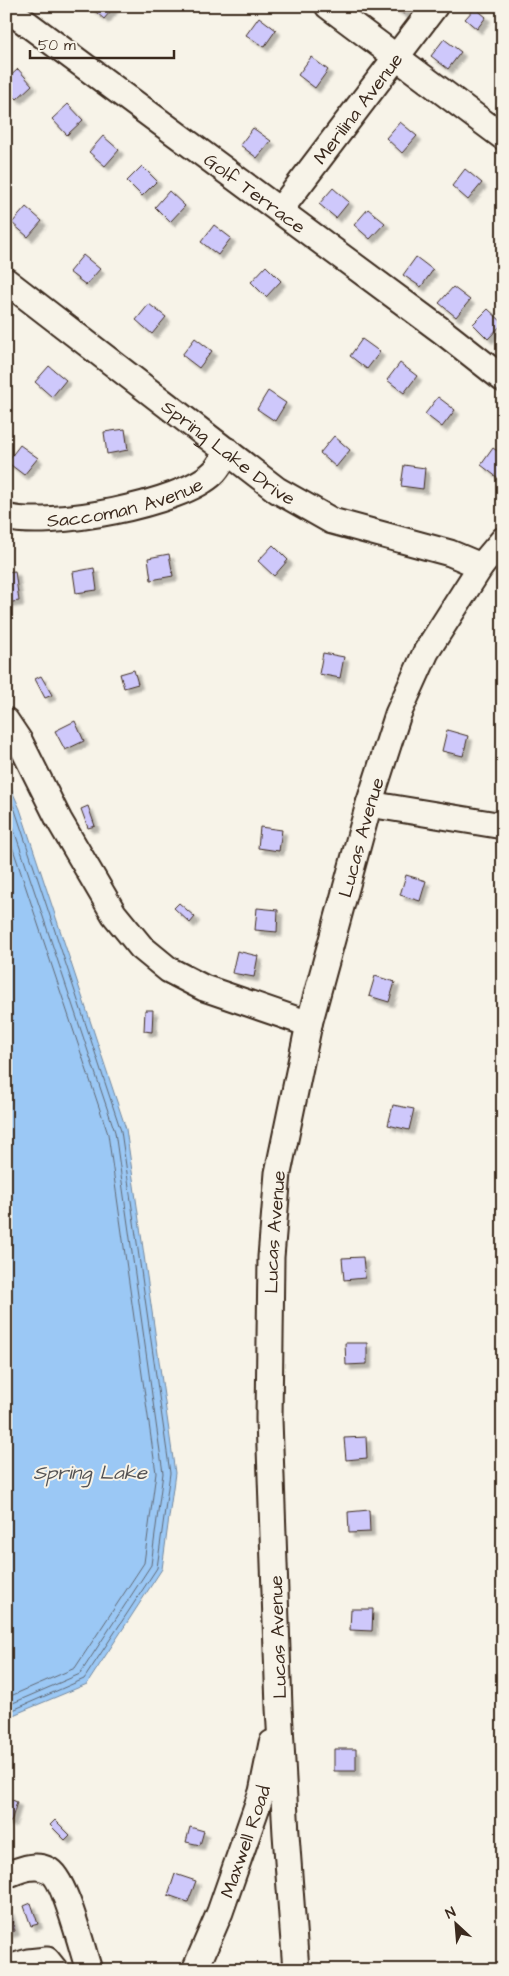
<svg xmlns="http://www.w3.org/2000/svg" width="509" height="1976" viewBox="0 0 509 1976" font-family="'Architects Daughter',sans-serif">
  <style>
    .water { fill: #9bc8f5; stroke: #75899f }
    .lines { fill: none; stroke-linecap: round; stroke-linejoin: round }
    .shore { stroke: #616974; stroke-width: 1 }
    .building { fill: #cec8fb; stroke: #3b2a1e; filter: url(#shadow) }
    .minor-casing { stroke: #3b2a1e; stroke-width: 29 }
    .minor { stroke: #f7f3e8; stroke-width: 25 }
    .labels { text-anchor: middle; stroke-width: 4; stroke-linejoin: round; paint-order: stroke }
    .street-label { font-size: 19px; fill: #3b2a1e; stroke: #f7f3e8 }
    .water-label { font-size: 20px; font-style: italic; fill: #535254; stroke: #f7f3e8 }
  </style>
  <defs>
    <filter id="shadow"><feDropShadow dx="4.5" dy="4.5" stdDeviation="1" flood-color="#0004"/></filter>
  </defs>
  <rect width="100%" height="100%" fill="#f7f3e8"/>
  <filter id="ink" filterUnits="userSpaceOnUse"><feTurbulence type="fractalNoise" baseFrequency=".02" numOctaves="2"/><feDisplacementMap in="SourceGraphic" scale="10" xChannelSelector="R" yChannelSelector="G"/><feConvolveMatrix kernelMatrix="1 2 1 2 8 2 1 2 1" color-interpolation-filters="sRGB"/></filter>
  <g filter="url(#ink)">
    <path class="water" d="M6,777l14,32 106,320 49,344 -13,96 -75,115 -81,34z"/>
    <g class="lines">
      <path class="shore" d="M6,790l9,20 106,321 49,342 -13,95 -73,111 -78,34
        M6,806l109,326 48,341 -12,92 -71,109 -74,32
        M6,828l102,306 48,339 -12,90 -69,105 -69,30"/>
    </g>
    <path class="building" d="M89,6h26l-11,13z
      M391,6h17l-4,8z
      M475,8l11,9 -9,12 -12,-10z
      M259,17l17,13 -12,17 -18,-12z
      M444,39l17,13 -13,17 -17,-13z
      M311,57l17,13 -13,18 -17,-13z
      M18,69l14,16 -15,14 -11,-11v-8z
      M68,104l15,16 -16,15 -15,-16z
      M400,122l17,14 -15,17 -16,-15z
      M253,128l18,13 -14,17 -17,-13z
      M103,136l16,14 -14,16 -16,-14z
      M142,166l15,15 -15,15 -15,-15z
      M465,169l17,14 -14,17 -16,-14z
      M333,188l16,14 -13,16 -17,-14z
      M169,191l16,15 -15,16 -15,-15z
      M26,207l16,14 -14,16 -16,-14z
      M368,209l17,14 -15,16 -16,-14z
      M214,225l17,13 -13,17 -17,-13z
      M83,255l17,14 -14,16 -17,-13z
      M416,257l17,13 -12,17 -18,-12z
      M266,266l15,15 -15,16 -15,-15z
      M453,287l17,13 -14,17 -17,-14z
      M149,304l17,13 -14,17 -16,-14z
      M488,309l15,14 -15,16 -15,-15z
      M195,338l17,13 -13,17 -17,-13z
      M362,339l18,13 -13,17 -17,-13z
      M400,363l17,13 -13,17 -17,-13z
      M49,366l17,14 -14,17 -17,-15z
      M268,391l18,12 -11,18 -18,-12z
      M438,397l17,13 -13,17 -17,-13z
      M125,429l3,21 -21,4 -3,-22z
      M334,436l16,14 -14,17 -16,-14z
      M20,445l18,13 -14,17 -17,-13z
      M493,448l10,7v16l-5,7 -17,-13z
      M404,465l21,3 -2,21 -22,-3z
      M273,545l15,15 -14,16 -16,-15z
      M169,554l4,22 -22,4 -3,-22z
      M94,568l3,22 -21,3 -3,-21z
      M15,571l4,30 -13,2v-31z
      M323,653l21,4 -4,21 -21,-4z
      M134,670l4,14 -14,4 -4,-14z
      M41,676l11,19 -7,3 -10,-19z
      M75,721l9,20 -19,9 -10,-19z
      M447,730l21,6 -5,20 -21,-5z
      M88,806l7,20 -7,2 -7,-19z
      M260,827l22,3 -3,21 -21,-3z
      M406,875l20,6 -6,20 -20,-6z
      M179,903l16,14 -5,6 -16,-15z
      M257,908l21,2 -1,22 -22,-2z
      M237,951l21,5 -4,21 -22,-4z
      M375,976l20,6 -6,20 -20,-6z
      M145,1010h8l-1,22 -8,-1z
      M393,1105l21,4 -5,21 -21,-5z
      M363,1257l2,21 -21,2 -2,-22z
      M345,1343h22v21l-21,1z
      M366,1437l1,21 -21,2 -2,-22z
      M369,1510l1,22 -21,1 -1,-21z
      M351,1609h22l-1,22 -22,-1z
      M334,1749h22v22h-22z
      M10,1799l7,3 -6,20 -5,-1v-8z
      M55,1820l15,15 -5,5 -15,-15z
      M190,1827l14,4 -4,14 -14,-3z
      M175,1874l21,7 -8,21 -20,-7z
      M31,1903l7,21 -7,2 -7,-20z
      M9,1910l6,21 -7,2 -2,-22z"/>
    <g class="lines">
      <g class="minor-casing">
        <g id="minor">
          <path d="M328,6l175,131"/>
          <path id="s1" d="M6,8l436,323 61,48"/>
          <path id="s2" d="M280,210l155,-204"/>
          <path id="s3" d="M6,281l271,209 55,31 118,32 31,13"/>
          <path id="s4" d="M6,517c43,12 175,-13 207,-44 6,-5 10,-15 15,-22"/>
          <path d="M6,721l14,21 39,78 55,94 27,33 28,23 35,18 105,36"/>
          <path d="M369,804l134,22"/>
          <path d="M6,1875c14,-5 28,-12 42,-5 17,7 34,80 41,100"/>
          <path d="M6,1969l22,-7 19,-2 8,10"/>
          <path id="s5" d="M195,1970l25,-58 42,-120 10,-49"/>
          <path id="s6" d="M296,1970l-10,-136 -7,-126 -10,-289 2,-162 7,-84 31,-149 60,-220 29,-90 28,-62 55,-86 22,-26"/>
        </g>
      </g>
      <use href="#minor" class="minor"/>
    </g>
  </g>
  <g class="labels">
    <g class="street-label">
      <text dy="7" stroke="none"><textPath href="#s2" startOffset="128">Merilina Avenue</textPath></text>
      <text dy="7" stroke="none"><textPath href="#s1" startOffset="310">Golf Terrace</textPath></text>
      <text dy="7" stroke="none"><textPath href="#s3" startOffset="281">Spring Lake Drive</textPath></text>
      <text dy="7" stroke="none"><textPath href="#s4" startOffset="121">Saccoman Avenue</textPath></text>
      <text dy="7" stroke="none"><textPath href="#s6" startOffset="1144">Lucas Avenue</textPath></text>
      <text dy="7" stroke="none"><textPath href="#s6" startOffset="739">Lucas Avenue</textPath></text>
      <text transform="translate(277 1637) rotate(-92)" y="7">Lucas Avenue</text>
      <text dy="7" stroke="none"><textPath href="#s5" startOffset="138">Maxwell Road</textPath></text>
    </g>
    <g class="water-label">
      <text x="90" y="1479">Spring Lake</text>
    </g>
  </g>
  <rect width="509" height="1976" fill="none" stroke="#f7f3e8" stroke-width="25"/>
  <rect x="12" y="12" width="484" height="1951" fill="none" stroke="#3b2a1e" stroke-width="2" filter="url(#ink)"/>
  <g transform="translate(456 1924) rotate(334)" stroke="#f7f3e8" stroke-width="4" paint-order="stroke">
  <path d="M0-4L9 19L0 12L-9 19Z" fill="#3b2a1e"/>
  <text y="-8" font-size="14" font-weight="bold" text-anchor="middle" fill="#3b2a1e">N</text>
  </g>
  <path d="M30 50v8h144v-8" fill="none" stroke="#3b2a1e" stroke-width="2.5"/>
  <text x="38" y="50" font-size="15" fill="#3b2a1e" stroke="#f7f3e8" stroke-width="4" paint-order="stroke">50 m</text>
</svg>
